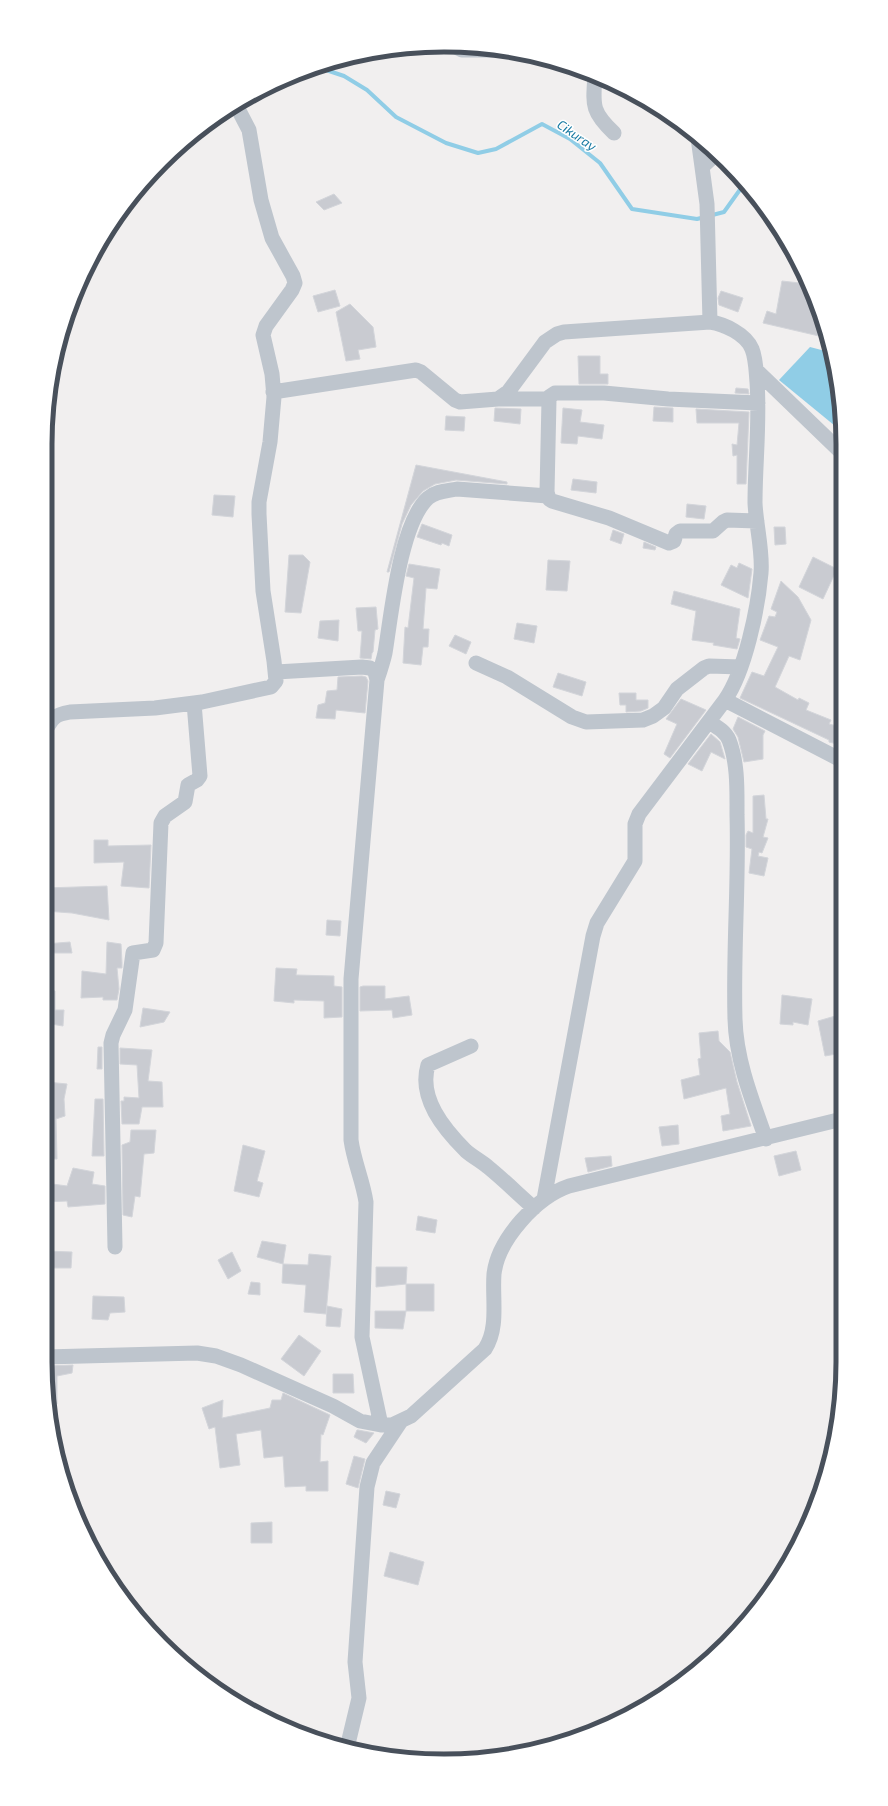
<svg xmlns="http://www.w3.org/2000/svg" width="888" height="1806" viewBox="0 0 888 1806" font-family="'Exo 2',sans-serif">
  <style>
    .water { fill: #90cde6 }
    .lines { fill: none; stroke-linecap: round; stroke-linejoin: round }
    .stream { stroke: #90cde6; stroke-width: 4 }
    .building { fill: #c9cbd1; stroke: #d3d5da }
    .minor { stroke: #bec5cd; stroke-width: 15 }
    .labels { text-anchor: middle; stroke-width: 3; stroke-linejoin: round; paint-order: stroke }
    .water-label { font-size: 13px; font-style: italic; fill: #1578a1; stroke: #fff }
    .rim { fill: none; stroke: #48505b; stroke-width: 5 }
  </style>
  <rect width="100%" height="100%" fill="#f1efef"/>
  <path class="water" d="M810,347l19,5 11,40v38l-61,-50z"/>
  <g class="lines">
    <path class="stream" d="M317,67l27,9 23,14 29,27 50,26 32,10 18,-4 46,-25 28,15 30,24 32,46 65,10 27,-7 20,-28"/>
  </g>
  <path class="building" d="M334,194l8,9 -18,7 -8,-8z
    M782,281l26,3 5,8 4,17 -1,14 6,2 -3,11 -56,-13 4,-12 9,3z
    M335,290l5,16 -22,6 -5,-16z
    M721,291l22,7 -5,14 -19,-7 -1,-7z
    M350,304l23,23 3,20 -18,3 2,9 -14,2 -10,-49z
    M578,356h22v18h8v10h-29z
    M736,388l12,1 1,5 -14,-1z
    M654,407l19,1v14l-20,-1z
    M495,408l26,1 -1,15 -26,-3z
    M563,408l19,2 -2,12 24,3 -2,14 -24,-3 -1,8 -16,-1z
    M696,409l53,3 -3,72h-9v-29l-4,1 -1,-12 5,1 2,-22h-42z
    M446,416l19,1 -1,14 -19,-1z
    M416,465l91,17v2l-51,-4 -21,4 -12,7 -12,14 -9,19 -13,48h-2z
    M573,479l24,3 -1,11 -25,-3z
    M214,495l21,1 -2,21 -21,-2z
    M687,504l19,2 -2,13 -18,-2z
    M422,524l30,11 -3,11 -7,-3 -1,2 -24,-8z
    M774,527h11l1,17 -11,1z
    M613,530l11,4 -3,10 -11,-4z
    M644,542l12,5 -1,3 -12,-2z
    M289,555h14l7,7 -9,51 -16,-1z
    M813,557l24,12 -14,30 -24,-12z
    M548,560l22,1 -3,30 -21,-1z
    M739,563l13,6 -4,29 -27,-13 10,-20 6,3z
    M409,564l31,5 -3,20 -11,-1 -3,41h6l-1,18h-5l-2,18 -18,-2 2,-36 3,1 6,-50 -8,-2z
    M781,581l17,16 13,23 -11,40 -11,-4 -14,31 23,13 1,-2 10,5 -3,7 25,10 -2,4 12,3v18l-12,-3v-2l-89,-42 12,-26 12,4 14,-29 -18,-7 9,-24 6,1 2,-5 -6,-3z
    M674,591l66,18 -4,29 4,1 -3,10 -24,-4 1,-2 -22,-3 4,-29 -25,-7z
    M376,607l2,22 -3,1 -2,22 -1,1 -1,6 -11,-1 2,-27h-4l-2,-23z
    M339,620l-1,21 -20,-3 2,-17z
    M517,623l20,3 -3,17 -20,-4z
    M455,635l16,7 -5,12 -17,-8z
    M558,673l28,9 -4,14 -29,-9z
    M362,676l4,1 2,4 -3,32 -29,-3 -1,9 -19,-1 2,-13 7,-2 2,-12 10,-1 1,-13z
    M619,693h17v7h12v8l-7,3 -15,1v-7h-6z
    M681,699l25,11 -36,48 -6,-4 13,-30 -11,-5z
    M738,717l27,14 -2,4v24l-19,3 -6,-25 -5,-8z
    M711,734l9,8 5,17 -14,-7 -9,19 -14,-7z
    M764,795l2,24h2l-5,18 5,1 -6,15 -3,-1 -1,4 10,2 -4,18 -15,-3 3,-24 -6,-2v-12l2,-4 5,2v-37z
    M94,840h14v6l43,-1 -2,43 -28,-2 3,-24 -30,1z
    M107,886l2,34 -37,-7 -27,-2v-23z
    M327,920l14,1 -1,15 -14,-1z
    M70,942l2,11h-27v-9z
    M107,942l14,2 1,19v5h-5l2,21 -2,11h-14v-3l-22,1 1,-27 24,3z
    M276,968l21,1 -1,6 38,1v10l8,1v30l-18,1v-17l-30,-1v3l-20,-2z
    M363,986h22v13l24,-3 3,19 -19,3 -1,-8 -32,1v-24z
    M45,990l10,1v19h9l-1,16 -18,-3z
    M782,995l30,4 -4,26 -15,-3v3l-13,-1z
    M143,1008l27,4 -6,10 -24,5z
    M842,1014v39l-17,3 -7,-35z
    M718,1031l1,10 11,11 7,30 14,44 -28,5 -2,-15 9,-2 -4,-26 -42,11 -3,-19 19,-5 -2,-16 3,-1 -2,-25z
    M98,1047h4v22h-5z
    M120,1048l32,2 -4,31 14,1 1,25h-21l-3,17h-17l-1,-23h3v-4l15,1 -2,-33 -17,-1z
    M47,1082l20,2 -3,15 1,17 -9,3 1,40h-12v-65z
    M95,1099h8l1,57h-12z
    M678,1125l1,19 -17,2 -3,-19z
    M131,1130h25l-2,23 -10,1 -4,43 -5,-1 -3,21 -9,-2 -1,-70 8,-3z
    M243,1145l22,6 -8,30 6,2 -4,14 -25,-6z
    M796,1151l5,19 -22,6 -5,-20z
    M611,1156l1,10 -24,6 -3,-14z
    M73,1168l21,4 -2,12 13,2v18l-37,3 -1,-6 -22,1v-19l22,3z
    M418,1216l19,4 -2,13 -19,-3z
    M262,1241l24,4 -3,19 -26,-7z
    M45,1251l27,1 -1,16h-26z
    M232,1252l9,19 -13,8 -10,-19z
    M309,1254l22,2 -5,58 -22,-2 2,-27 -24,-2 1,-19 25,1z
    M376,1267h31l-1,17 -30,3z
    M251,1282l9,1v12l-12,-1z
    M406,1284h28v27h-28z
    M93,1296l31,1 1,15 -15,1 -2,7 -16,-1z
    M327,1306l15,3 -2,18 -14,-1z
    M375,1311h31l-3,18 -28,-1z
    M299,1335l22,16 -17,25 -23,-17z
    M73,1365l-1,8 -15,3v28h-8l-4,-38z
    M333,1374h20l1,19h-21z
    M283,1393l47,22 -7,20 -2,-1 -1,28 8,-1v30h-22v-5l-21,1 -2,-31 -19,2 -3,-28 -25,4 4,31 -20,3 -5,-41 -6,2 -7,-21 21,-8 -1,18 48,-10 2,-8h9z
    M357,1430h1l16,3 -8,10 -12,-6z
    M354,1456l11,3 -7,29 -12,-4z
    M386,1491l14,3 -4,14 -13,-3z
    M272,1522v21h-21v-20z
    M390,1552l34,10 -6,23 -34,-9z"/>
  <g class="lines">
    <path class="minor" d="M454,46l8,4h36
      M595,75c-2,30 -4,36 19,58
      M698,138l4,29
      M710,322l-3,-118 -5,-37 13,-12
      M756,370l84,81
      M273,392l143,-22 5,2 34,28 5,2 38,-3 10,-7 37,-50 12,-8 7,-2 146,-10c14,2 36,12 42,27 4,10 4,22 5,33 3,40 -2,81 -2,121 1,22 8,49 6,70 -3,36 -16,98 -36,127l-86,114 -4,10v37l-38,62 -4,13 -49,263
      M498,399h51
      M757,521l-30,-1 -4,2 -10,9h-33l-4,3 -2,7 -5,2 -60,-25 -57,-17 -3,-2 -2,-7 2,-92v-3l6,-4h49l64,6 90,4
      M476,663l31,14 65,40 14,5 57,-2 10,-4 11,-8 13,-19 27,-21 5,-2 32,1
      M276,672l86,-5 8,1 5,4 2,8 -26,299v161c3,22 12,41 15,62l-4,135 19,88
      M377,680c3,-9 6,-18 8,-27 6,-36 15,-130 43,-155 8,-7 19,-7 29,-9l91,7
      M725,700l116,60
      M709,722c8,5 16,9 20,18 9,23 8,51 8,75 2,68 -4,136 -2,204 1,41 17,81 31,120
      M45,731c8,-14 9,-16 25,-19l85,-4 47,-6 69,-15 5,-6 -2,-20 -11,-70 -4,-77v-12l11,-60 4,-45 -2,-23 -9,-39 3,-9 26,-36 3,-7 -2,-7 -21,-38 -11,-38 -12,-70 -13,-25
      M471,1046l-43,19c-10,33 16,64 38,86 7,6 15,10 22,16 16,13 31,28 46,41
      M115,1247l-4,-204 2,-8 12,-25 8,-57 20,-3 3,-7 5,-120 4,-7 20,-14 3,-17 9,-5 3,-4 -6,-73
      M45,1357l152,-4 19,3 25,9 92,41 27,15 21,4h11l19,-9 74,-67c14,-21 7,-51 9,-75 4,-35 43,-77 75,-88l273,-67
      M347,1748l12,-50 -4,-36 12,-175 6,-24 28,-42"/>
  </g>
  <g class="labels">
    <g class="water-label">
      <text transform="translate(577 135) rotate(34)" y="5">Cikuray</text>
    </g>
  </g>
  <path d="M0 0H888V1806H0ZM444 52H444A392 392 0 0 1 836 444V1362A392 392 0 0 1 444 1754H444A392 392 0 0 1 52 1362V444A392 392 0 0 1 444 52Z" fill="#fff" fill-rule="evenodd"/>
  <path class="rim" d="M444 52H444A392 392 0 0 1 836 444V1362A392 392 0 0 1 444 1754H444A392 392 0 0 1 52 1362V444A392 392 0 0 1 444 52Z"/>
</svg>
